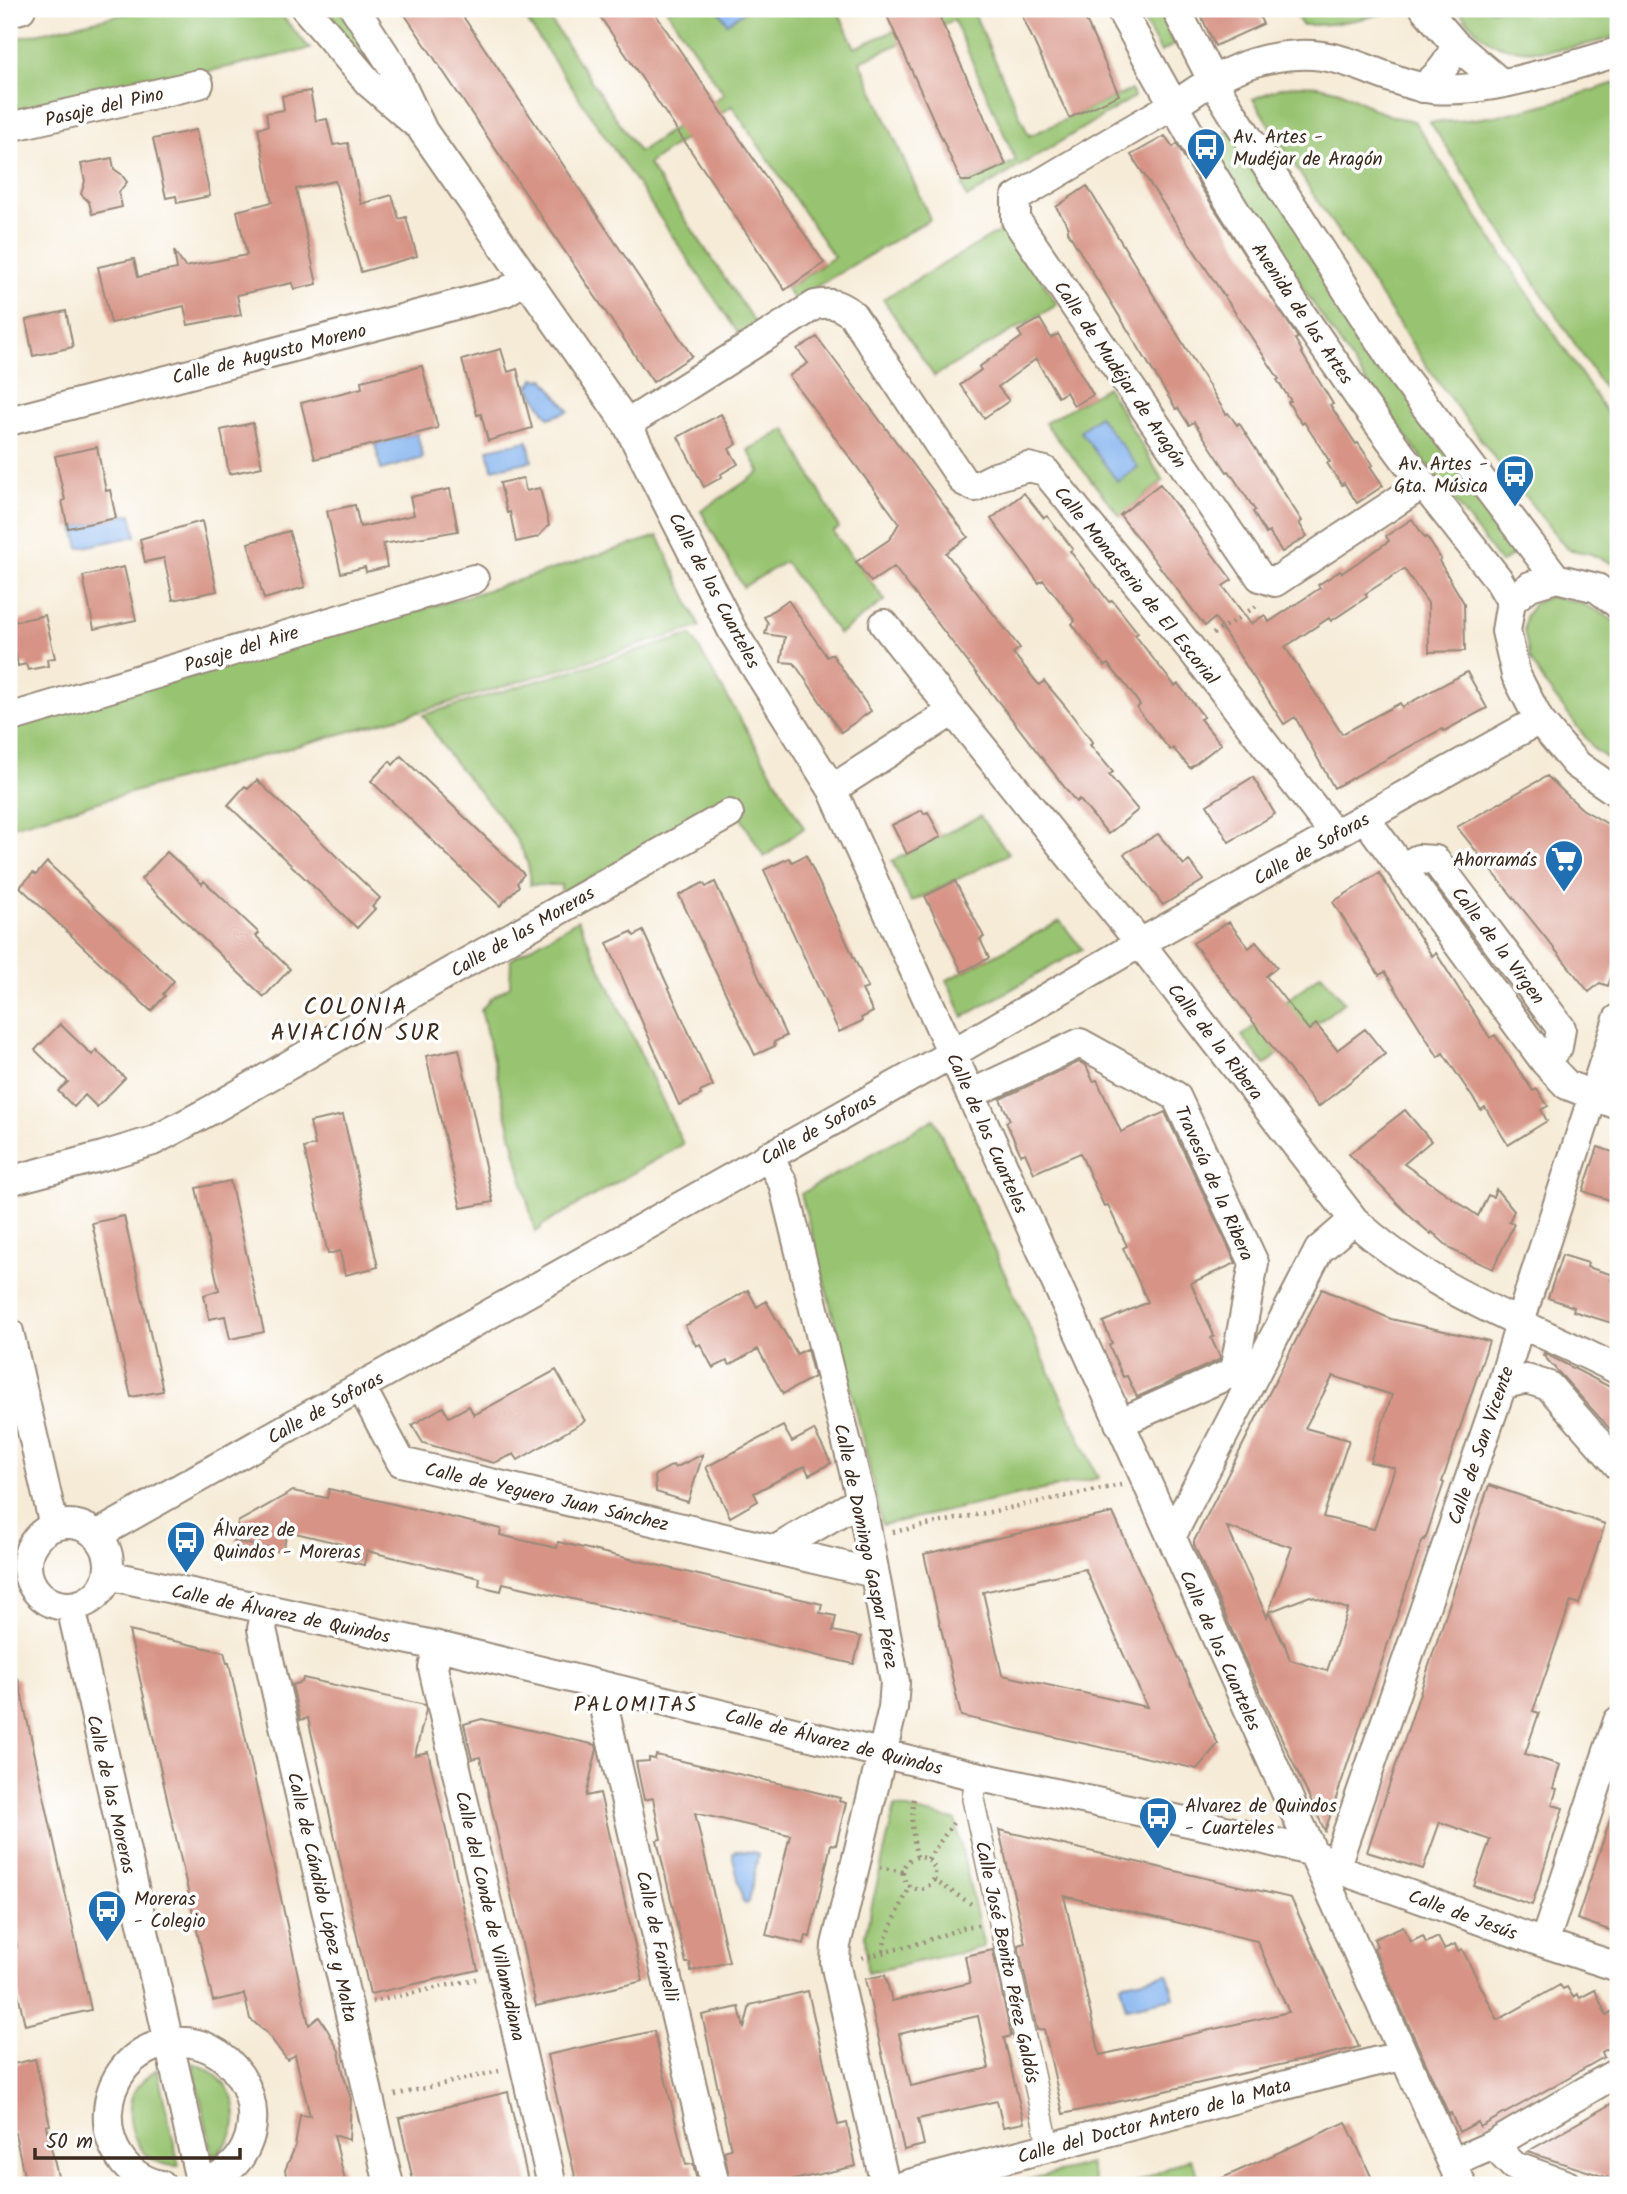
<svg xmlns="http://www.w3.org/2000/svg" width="1627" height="2194" viewBox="0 0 1627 2194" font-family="Kalam,sans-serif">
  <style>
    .green { fill: #98c471; stroke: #6a7748; stroke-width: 2 }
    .water { fill: #84b4ef; stroke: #606f86; stroke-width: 2 }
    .building { fill: #d79486; fill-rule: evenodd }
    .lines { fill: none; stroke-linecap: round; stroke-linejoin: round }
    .pedestrian-casing { stroke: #988a7a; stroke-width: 24 }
    .minor-casing { stroke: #988a7a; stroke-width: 32 }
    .path { stroke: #988a7a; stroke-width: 4.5; stroke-dasharray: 2 5; stroke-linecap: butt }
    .pedestrian { stroke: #fff; stroke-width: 21 }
    .minor { stroke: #fff; stroke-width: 28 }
    .labels { text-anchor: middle; stroke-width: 7; stroke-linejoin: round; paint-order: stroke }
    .street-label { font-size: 19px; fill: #3b2a1e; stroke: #fff }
    .poi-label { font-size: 19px; fill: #3b2a1e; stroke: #fff; text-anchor: start }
    .neighbourhood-label { font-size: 21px; letter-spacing: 2px; fill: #3b2a1e; stroke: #fff }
    .quarter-label { font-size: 23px; letter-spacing: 2px; fill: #3b2a1e; stroke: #fff }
  </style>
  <rect width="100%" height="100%" fill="#fff"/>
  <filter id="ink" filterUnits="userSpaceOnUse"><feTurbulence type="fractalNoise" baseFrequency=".0143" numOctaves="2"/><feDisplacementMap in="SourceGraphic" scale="14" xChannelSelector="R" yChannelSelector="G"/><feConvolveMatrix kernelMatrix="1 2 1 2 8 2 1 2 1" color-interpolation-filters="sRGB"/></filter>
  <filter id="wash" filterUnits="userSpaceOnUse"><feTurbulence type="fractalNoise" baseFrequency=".00686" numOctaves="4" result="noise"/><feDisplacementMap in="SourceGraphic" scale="28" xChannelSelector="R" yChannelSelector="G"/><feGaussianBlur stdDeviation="1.57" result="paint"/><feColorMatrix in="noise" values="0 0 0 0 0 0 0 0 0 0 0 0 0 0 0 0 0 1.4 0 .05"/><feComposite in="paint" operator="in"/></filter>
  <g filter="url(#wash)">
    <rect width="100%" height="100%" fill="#f6ebd7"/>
    <path class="green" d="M146,9h130l34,40 -301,66v-75z
      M319,9h26l39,59 -2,9z
      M519,9h24l96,143 85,-58 -58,-85h171l18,39 88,-39h29l57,127 102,-46 3,7 -167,101 -5,-13 54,-24 -62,-141 -94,41 70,158 -136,81 -7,-11 47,-32 -102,-151 -84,58 107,159 -17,10z
      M1137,9h23l18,33 -17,10z
      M1292,9h97l2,2c-30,9 -58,15 -89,14z
      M1457,9h161v27c-37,11 -87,23 -125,7 -13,-6 -26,-23 -36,-34z
      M1618,82v328l-188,-288c65,0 127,-20 188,-40z
      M1299,85l20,1 21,5 36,19 18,7 20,4 204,309v136l-27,-12 -24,-5 -74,-93 -63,-85 -121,-183 -56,-89 27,-11z
      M1230,130l291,418 -20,15 -126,-168 -73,-108 -93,-145z
      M1009,226l48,79 -123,71 -51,-77z
      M1107,387l56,94 -43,35 -75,-93z
      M786,429l53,99 -6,4 52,68 -46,34 -54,-72 -42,25 -42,-76 59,-39 -12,-22z
      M658,536l42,91 -278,84 -413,116v-99l469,-135z
      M1547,597c27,2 50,11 71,27v142l-23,-16 -50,-66 -15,-26 -6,-27 2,-16 8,-11z
      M691,635l113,193 -40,29 -35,-60 -164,96 -4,-3v-5h-31c5,-39 -51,-91 -74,-121 -13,-15 -22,-33 -33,-49z
      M980,816l29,38 -98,48 -19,-41z
      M578,920l105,224 -142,82v3l-6,3 -54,-222 10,-12 19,-12 1,-27z
      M1060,921l22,28 -119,68 -16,-37z
      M1321,974l23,28 -79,63 -23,-29z
      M934,1119l164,359 -216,47c-24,-111 -51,-222 -81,-331z
      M895,1806l60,14 29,127 -117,26 -2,-38z
      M193,2063c35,11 57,49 32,82 -3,4 -8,8 -12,12z
      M157,2069l22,97c-7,0 -15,-1 -22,-4 -25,-12 -35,-51 -21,-74 6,-8 14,-14 21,-19z
      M1190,2158l13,27h-72z
      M1090,2164l5,21h-87z"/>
    <path class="water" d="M718,9h30l-21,14z
      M534,378l7,2 3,-1 25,32 -20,7 -21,-32 4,-2z
      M1099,416l39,51 -20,15 -38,-51z
      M417,433l6,25 -42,12 -6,-26z
      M528,441l4,20 -40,8 -4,-20z
      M131,514l5,22 -57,12 -5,-21z
      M737,1850l19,3 2,2 -9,47 -3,2 -3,-2 -10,-45v-4z
      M1168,1974l6,24 -48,10 -6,-24z"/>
    <g id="blocks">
      <path class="building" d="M401,9h57l234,347 -39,26z
        M595,9h57l172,254 -39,27z
        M884,9h52l70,156 -36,16h-9z
        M1019,9h62l38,86 -50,23z
        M1198,9h58l7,15 -48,22z
        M310,91l6,30 11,-2 6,26 15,-2 13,61 31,-9 7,24 7,-2 11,39 -56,16 -26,-91 -39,8 21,95 -23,5 -2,-6 -55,12 4,20 -53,10 -4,-19 -73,17 -13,-56 36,-8 4,18 39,-8 -3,-18 11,16 62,-12 -10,-44 35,-9 -14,-74 10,-2 -2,-13 18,-3 -2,-14z
        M196,130l14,66 -33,7 -1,-7 -10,2 -13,-59z
        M1165,136l8,11 4,-3 23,42 98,152 -3,1 7,12 -1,1 32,52 -3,1 26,39 2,-1 15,22 -3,1 13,20 -26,17 -13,-20 -2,2 -8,-11 -7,-11 3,-1 -26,-40 -2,2 -14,-22 3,-1 -14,-21 2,-1 -148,-224z
        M112,158l2,11 7,5 6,8 -8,10 3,15 -30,7 -3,-12 -8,-8 4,-13 -4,-17z
        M1087,186l139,228 2,-1 9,12 2,-2 63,98 -3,2 8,13 -25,16 -13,-20 -3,2 -13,-22 2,-2 -26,-39 -2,1 -33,-50 -5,3 -11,-17 -2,1 -108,-177v-6l-12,-19z
        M66,311l7,36 -40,9 -7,-36z
        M1040,319l11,19 7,-4 35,61 -19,11 -8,-14 -8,5 -22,-38 -38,28 11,14 -25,17 -24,-33 21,-15 -2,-3 43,-30 -4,-6z
        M817,337l151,200 -22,16 74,95 -7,5 26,32 5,-4 21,25 28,37 -3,2 23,27 -4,3 29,35 -30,24 -29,-35 -3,3 -182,-235 -23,15 -15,-20 34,-23 9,-16 -110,-147 19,-13 -11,-14z
        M501,349l7,23 9,-3 15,59 -44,13 -7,-27 -4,1 -15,-55z
        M422,366l16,62 -123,31 -14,-56 61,-15 -1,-7z
        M721,414l16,30 -8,5 9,15 -17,10 1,3 -18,10 -26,-50z
        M253,423l9,44 -33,7 -8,-44z
        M97,447l9,44 4,-1 6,28 -48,10 -6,-27 3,-1 -10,-44z
        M523,478l3,13 14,-3 9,37 -11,12 -22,5 -6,-30 -3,1 -7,-30z
        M1160,484l72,96 -9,6 28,38 14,-9 4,7 51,-34 -2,-3 22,-14 2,2 47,-32 -3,-5 26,-17 13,19 2,-1 14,22 -2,2 25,42 1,48 -36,1 -1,-49 -24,-34 -39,25 2,3 -36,24 -2,-3 -44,29 57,87 58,-31 2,4 65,-35 20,36 -43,23 -2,-2 -108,59 -39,-71 -11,7 -69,-106 -10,8 -85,-111z
        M450,489l8,42 -75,13 4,23 -21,5 -1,-5 -24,6 -14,-62 28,-6 5,22 54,-12 -4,-18z
        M1024,493l20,25 3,-2 26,33 -3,2 39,51 3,-2 26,33 -3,2 20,26 20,25 3,-2 26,33 -4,2 21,25 -31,24 -17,-20 -3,2 -33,-42 3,-3 -15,-21 -17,-20 -3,2 -33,-42 3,-3 -16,-21 -16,-20 -4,3 -48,-64z
        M202,521l15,70 -44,9 -9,-42 -19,4 -5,-23z
        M289,531l16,56 -41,12 -16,-56z
        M124,567l12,53 -42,9 -11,-53z
        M788,600l39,57 5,-3 39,57 -30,21 -47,-69 -13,-1 4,-25 -20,-3 3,-11 -4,-6z
        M45,615l10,43 -8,1 1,7 -20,4 -2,-6 -8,2 -9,-43z
        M401,756l123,118 -7,9 2,3 -19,20 -129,-125 19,-20 3,4z
        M1547,776l35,33 36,21v126l-10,30 -8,-3 -11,9 -132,-165z
        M1253,777l22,37 -46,28 -22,-37z
        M257,780l123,118 -8,9 3,2 -18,19 -129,-123 17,-19 3,3z
        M922,810l2,4 4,-2 13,25 -34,17 -15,-29z
        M1158,834l26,31 5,-4 15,19 -41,25 -39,-51z
        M167,852l35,32 2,-3 55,52 -3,3 34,33 -26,28 -123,-118z
        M806,855l62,133 -6,2 11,22 -12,6 1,3 -23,11 -75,-162 25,-12 3,4z
        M47,862l127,119 -11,13 2,2 -14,15 -131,-124 13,-14 3,2z
        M1379,873l53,83 4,-3 54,85 5,-3 38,56 4,-2 11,17 -7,4 6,11 -39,24 -23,-38 -4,3 -38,-57 -5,4 -53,-85 -6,3 -46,-73z
        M955,881l29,56 -4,2 9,19 -27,14 -37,-76z
        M715,882l71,154 -12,6 1,4 -20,9 -76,-160 24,-12 3,4z
        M1229,922l20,26 7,-6 21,25 -11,9 43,54 7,-6 21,26 28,-21 20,25 -67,53 -125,-164z
        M643,931l70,155 -13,6 1,3 -22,10 -72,-162 24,-11 3,4z
        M60,1024l32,31 4,-5 29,28 -28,29 -12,-12 -11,12 -16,-16 10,-9 -33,-32z
        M459,1049l34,153 -32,6 -35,-152z
        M1079,1062l7,3 7,16 4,-1 24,52 44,-20 71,151 -45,20 23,53 -3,2 9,19 -1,3 -82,37 -10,-21 -4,1 -14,-32 3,-2 -9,-21 45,-20 -25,-54 4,-2 -10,-21 -9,-20 -4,1 -24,-53 -46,20 -9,-20 -4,2 -15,-33 4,-2 -10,-21z
        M1405,1110l26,31 -27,23 74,52 10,-21 5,2 3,-8 18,22 -5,11 5,2 -21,45 -41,-19 -20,-18 -1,2 -19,-16 -63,-64z
        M343,1115l35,152 -33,8 -5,-24 -12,3 -24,-106 11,-3 -5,-23z
        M1598,1147l20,7v49l-35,-12z
        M230,1181l34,151 -34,7 -5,-23 -16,3 -5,-24 15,-5 -23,-102z
        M124,1216l39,175 -32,6 -39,-174z
        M1562,1255l26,8 -1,4 26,8 -2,5 7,2v43l-45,-14 1,-4 -26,-9z
        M1322,1289l69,30 98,22 -47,141 2,1 -7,20 -12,37 -2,-1 -98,292 -81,-173 -50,-113v-4zM1333,1376l59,19 -22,67 25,6 -21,61 -51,-12 26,-77 -44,-12zM1227,1527l65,20 -25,70zM1310,1596l38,13 -21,62 -37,-11 -6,-18 -2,-1 -13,-29z
        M748,1290l9,17 9,-6 31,53 10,-5 7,28 -31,17 -25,-45 -28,16 -3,-4 -14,7 -13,-24 -4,2 -11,-20z
        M1544,1353l74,38v47l-75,-83z
        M556,1370l29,51 -67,39 -4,-6 -20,9 -71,-20 -11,-18 31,-18 6,10 20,-11 5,9z
        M783,1426l9,16 22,-12 17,33 -22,12 -4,-9 -51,27 4,8 -28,16 -24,-50z
        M703,1454l-15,48 -32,-10 -1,-17 18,-10 2,3z
        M1489,1485l116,39 -26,80 -8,-3 -21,61 -17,49 6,2 -14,41 35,11 -7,23 4,1 -5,16 11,3 -31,97 -58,-19 16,-46 -50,-18 -17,47 -56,-17z
        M329,1489l172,40 -1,6 34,8 23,5 1,-6 264,62 -2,9 16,3 -3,15 28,6 -7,27 -351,-81 -2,8 -22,-5 1,-8 -113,-27 -3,14 -26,-6 4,-15 -55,-13 -4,21 -48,-11 3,-19 55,-31 34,7z
        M1113,1513l105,231 -21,25 -236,-53 -37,-162zM1085,1569l33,73 29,65 -145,-32 -19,-83z
        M129,1631l95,21 3,11h2l80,362 10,-8 9,14 11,20 5,26 7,22 -2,41 -15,-5 12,50h-58l-3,-15 10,-23 5,-32 10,1 -15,-61 -8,5 -20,-27 -17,-14 -6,-25 -31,7z
        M18,1678l73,332 -66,15 -16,-73v-3l8,-2 -8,-42v-226z
        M303,1678l122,27 1,5 -11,45 13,-3 50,218 -108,24 -62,-276 -8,2 -8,-35 10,-3z
        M482,1719l114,26 1,4 -11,47 14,-3 43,188 -107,25 -56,-249 -8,2 -8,-35z
        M656,1755l147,34 37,9 -1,3 7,2 -10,42 -5,-1 -21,93 -4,-1 -2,8 -38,-9 24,-100 -95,-22 34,149 -38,9 -1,-8h-4l-29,-123 4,-1 -8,-41 -9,2 -8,-38 13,-1v-3l6,1z
        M1614,1808l4,1v124l-41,-14z
        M999,1830l292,68 68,149 -296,67 -19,-85 -7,1 -19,-85 7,-2zM1064,1896l193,45 32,71 -189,43z
        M1403,1926l8,16 12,-6 3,7 12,-6 6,12 11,-5 3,7 4,-2 36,71 62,-35 3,4 4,-2 6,10 4,-3 3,4 15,-8 11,25 12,-7v35l-16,9 2,5 -77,44 -47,26 -2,-5 -19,10 -8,-19 -2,2 -75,-167 3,-2 -3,-7z
        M993,1950l18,86 -7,2 20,85 -21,4 -6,-26 -79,18 6,26 -20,5 -39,-171 20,-4 7,26 78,-18 -5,-27zM978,2016l11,52 -78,18 -12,-52z
        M808,1991l30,134 9,-2 9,43 -85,19h-40l-7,-34 7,-2 -29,-134 37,-8 5,22 6,-24z
        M654,2031l32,134 7,-1 5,21h-121l-30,-130z
        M35,2059l15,66 -4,1 14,59h-34l-11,-52 -6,2v-70z
        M508,2092l21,93h-115l-15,-67z
        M1618,2100v81l-91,-29z
        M1346,2122l29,63h-168l75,-34z"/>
    </g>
  </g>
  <g filter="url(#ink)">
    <use href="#blocks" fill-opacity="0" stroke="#988a7a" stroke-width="2"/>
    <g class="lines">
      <g class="pedestrian-casing">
        <path id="pedestrian" d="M976,1776l-3,23 76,349"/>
      </g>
      <g class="minor-casing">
        <path id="minor" d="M306,9l63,74 45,39
          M355,9l36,55 32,67 204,293 105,206 100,159 312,687 318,709
          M1120,9l94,168 74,118 75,108 60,81 75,95 13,22
          M1176,9l36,71 19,31 170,263 155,204
          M1425,9l30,35 46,39
          M9,12l12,-3
          M1422,88c16,-12 27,-24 33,-44
          M9,127l190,-43
          M9,421l496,-129 22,-13
          M627,424l188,-119c18,-3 22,-1 37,9l111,167 12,6 20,-10 33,-10 17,4 146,178 144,186
          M1423,484l-148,98 -15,-5 -244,-357v-22c52,-31 104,-62 156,-92 14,-7 26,-18 40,-25 26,-15 57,-25 86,-26 45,-3 81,23 123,32 52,12 146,-20 197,-35
          M1618,604l-21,-16 -41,-10 -26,8 -19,15 -5,30 10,44 23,45 37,44 42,29
          M884,624l69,87
          M9,718l465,-139
          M832,789l121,-78 187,232 214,277c74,70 174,104 264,150
          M1365,818l180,244 22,23 51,20
          M1402,868l16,-9 17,1 126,168 -3,19 -13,15
          M971,1094l109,-51 96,53 78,167 -20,109 -115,51
          M768,1156l15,27 78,317 34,182 -2,26 -57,237 -1,18 50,222
          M9,1181l94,-25 50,-15 60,-32 233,-135 283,-160
          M9,1332l45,194
          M1502,1385l24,-6 23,7 69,79
          M361,1387l40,75 473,111
          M27 1565a41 41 0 1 1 82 0a41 41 0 1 1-82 0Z
          M97,1535l856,-482 187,-110 399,-223
          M1171,1537l148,-287 35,-30
          M775,1550l86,-50
          M108,1575l330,71 538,130 245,53 92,23 22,16 209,75 74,24
          M71,1607l130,578
          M266,1609l-4,20 127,556
          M438,1646l-5,22 119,517
          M609,1687l-5,21 111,477
          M1335,1868l167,-483 26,-89 90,-277
          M1544,1943l74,-222
          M1493,2145l21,21 53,19
          M1452,2163l41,-18 125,-73
          M161,2185c-74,-16 -70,-129 7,-142 62,-11 107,63 72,114 -10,14 -24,21 -38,28
          M905,2185l469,-123 29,-6"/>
      </g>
      <path class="path" d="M1213,634l45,-29
        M893,1532l228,-47
        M914,1799c-4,19 -1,38 3,58
        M903 1873a16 16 0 1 1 32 0a16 16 0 1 1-32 0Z
        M928,1859l25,-36
        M880,1867l23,5
        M934,1880l37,24
        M883,1951l2,-11 25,-54
        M862,1958l58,-15 45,-16 13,-2
        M372,2002l104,-23
        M395,2095l104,-24"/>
      <use href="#pedestrian" class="pedestrian"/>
      <use href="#minor" class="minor"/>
    </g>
  </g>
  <defs>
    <g id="bus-pin" transform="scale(2.0125)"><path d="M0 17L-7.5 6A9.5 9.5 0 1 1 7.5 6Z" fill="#1f6fb2" stroke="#fff"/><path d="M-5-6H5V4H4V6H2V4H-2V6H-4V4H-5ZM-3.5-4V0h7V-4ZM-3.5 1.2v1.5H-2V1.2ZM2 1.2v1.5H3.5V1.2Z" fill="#fff"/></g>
    <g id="supermarket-pin" transform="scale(2.0125)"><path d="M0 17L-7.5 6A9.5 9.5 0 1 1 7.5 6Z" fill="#1f6fb2" stroke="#fff"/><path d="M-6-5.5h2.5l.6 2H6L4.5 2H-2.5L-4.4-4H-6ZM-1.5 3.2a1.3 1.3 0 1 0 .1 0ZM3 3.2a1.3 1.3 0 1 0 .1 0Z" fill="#fff"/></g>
  </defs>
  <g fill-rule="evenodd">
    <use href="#bus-pin" x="1206" y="147"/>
    <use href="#bus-pin" x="1515" y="474"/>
    <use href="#supermarket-pin" x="1564" y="859"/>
    <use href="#bus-pin" x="186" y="1540"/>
    <use href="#bus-pin" x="1158" y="1816"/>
    <use href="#bus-pin" x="107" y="1909"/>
  </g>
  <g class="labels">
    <g class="street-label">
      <text transform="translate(104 106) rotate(-13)" y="7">Pasaje del Pino</text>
      <text transform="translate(1303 313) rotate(56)" y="7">Avenida de las Artes</text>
      <text transform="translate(269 353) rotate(-14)" y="7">Calle de Augusto Moreno</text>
      <text transform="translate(1121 374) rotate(56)" y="7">Calle de Mudéjar de Aragón</text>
      <text transform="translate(1137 585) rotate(51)" y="7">Calle Monasterio de El Escorial</text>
      <text transform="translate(715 590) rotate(62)" y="7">Calle de los Cuarteles</text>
      <text transform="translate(241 648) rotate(-17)" y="7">Pasaje del Aire</text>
      <text transform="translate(1311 848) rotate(-29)" y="7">Calle de Soforas</text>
      <text transform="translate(522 931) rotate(-30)" y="7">Calle de las Moreras</text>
      <text transform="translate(1499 945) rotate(53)" y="7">Calle de la Virgen</text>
      <text transform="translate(1216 1041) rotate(52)" y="7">Calle de la Ribera</text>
      <text transform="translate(818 1128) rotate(-29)" y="7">Calle de Soforas</text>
      <text transform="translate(988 1133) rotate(66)" y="7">Calle de los Cuarteles</text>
      <text transform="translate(1215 1183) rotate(66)" y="7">Travesía de la Ribera</text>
      <text transform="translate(325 1407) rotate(-29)" y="7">Calle de Soforas</text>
      <text transform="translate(1480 1445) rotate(-71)" y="7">Calle de San Vicente</text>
      <text transform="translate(547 1496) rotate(13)" y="7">Calle de Yeguero Juan Sánchez</text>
      <text transform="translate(867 1546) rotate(78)" y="7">Calle de Domingo Gaspar Pérez</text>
      <text transform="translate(281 1613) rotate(12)" y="7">Calle de Álvarez de Quindos</text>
      <text transform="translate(1221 1650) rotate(66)" y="7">Calle de los Cuarteles</text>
      <text transform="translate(834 1741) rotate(14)" y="7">Calle de Álvarez de Quindos</text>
      <text transform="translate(112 1794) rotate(77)" y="7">Calle de las Moreras</text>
      <text transform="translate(323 1897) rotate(77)" y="7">Calle de Cándido López y Malta</text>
      <text transform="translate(1463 1914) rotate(20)" y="7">Calle de Jesús</text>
      <text transform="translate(491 1916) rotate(77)" y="7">Calle del Conde de Villamediana</text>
      <text transform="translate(658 1936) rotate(77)" y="7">Calle de Farinelli</text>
      <text transform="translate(1008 1962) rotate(78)" y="7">Calle José Benito Pérez Galdós</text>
      <text transform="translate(1154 2120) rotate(-15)" y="7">Calle del Doctor Antero de la Mata</text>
    </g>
    <g class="poi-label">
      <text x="1233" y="143">Av. Artes -<tspan x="1233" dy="22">Mudéjar de Aragón</tspan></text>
      <text x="1488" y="470" text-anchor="end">Av. Artes -<tspan x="1488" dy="22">Gta. Música</tspan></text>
      <text x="1537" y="866" text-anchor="end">Ahorramás</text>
      <text x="213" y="1536">Álvarez de<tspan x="213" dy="22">Quindos - Moreras</tspan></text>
      <text x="1185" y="1812">Alvarez de Quindos<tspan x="1185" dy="22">- Cuarteles</tspan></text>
      <text x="134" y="1905">Moreras<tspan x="134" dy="22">- Colegio</tspan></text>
    </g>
    <g class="neighbourhood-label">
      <text x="636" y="1711">PALOMITAS</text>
    </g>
    <g class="quarter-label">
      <text x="356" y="1014">COLONIA<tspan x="356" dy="26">AVIACIÓN SUR</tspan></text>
    </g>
  </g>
  <rect width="1627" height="2194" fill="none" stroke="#fff" stroke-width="35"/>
  <path d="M35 2148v10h205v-10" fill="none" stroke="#3b2a1e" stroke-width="3.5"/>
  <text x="46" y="2148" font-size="21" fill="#3b2a1e" stroke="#ffffff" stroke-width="5" paint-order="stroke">50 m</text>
</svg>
